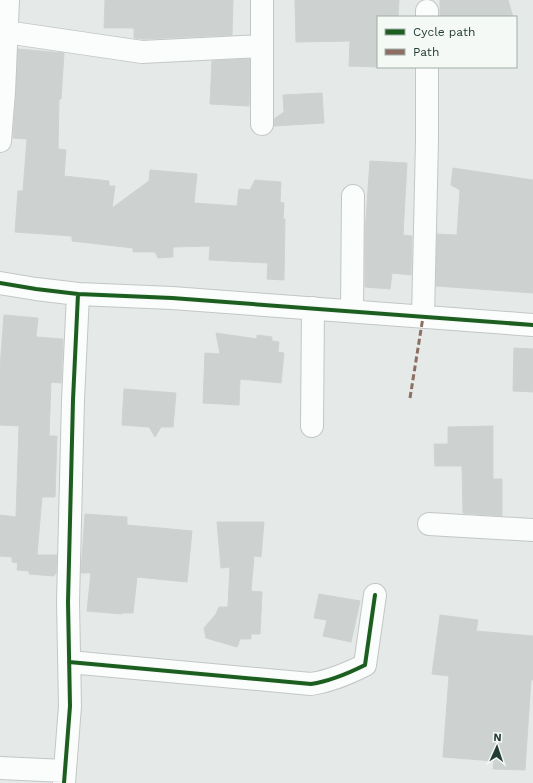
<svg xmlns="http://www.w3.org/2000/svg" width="533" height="783" viewBox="0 0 533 783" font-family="'Work Sans',sans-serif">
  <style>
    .building { fill: #cdd1cf; stroke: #ced3d1 }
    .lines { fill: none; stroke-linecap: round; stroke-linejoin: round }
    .minor-casing { stroke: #c2c7c5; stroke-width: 24 }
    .minor { stroke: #fbfcfc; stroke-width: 22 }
    .quiet { stroke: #8d6e63; stroke-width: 3; stroke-dasharray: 6 3; stroke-linecap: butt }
    .cycleway-casing { stroke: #f4f9f6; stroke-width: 6 }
    .cycleway { stroke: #1b5e20; stroke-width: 4 }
  </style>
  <rect width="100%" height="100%" fill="#e5eae8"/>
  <path class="building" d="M105,0h128l-1,35 -89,4 -9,-1v-10h-30z
    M295,0h104l-1,17h-20v50l-29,-1 1,-25 -54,1z
    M440,0h68l5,17h-73z
    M18,49l46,4 -3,46h-2l-1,50 8,1 -2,26 45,5v5h6l-3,22 37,-27 1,-11 47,4 -3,29 43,3 2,-17 11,1 5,-10 26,2 -1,20 4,1 -1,16h2l-1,61 -17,-1 1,-16 -59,-3 1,-14 -37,1v10l-15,1 -3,-6h-22v-4l-61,-7v-5l-57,-4 3,-41h5l4,-52 -14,-1z
    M250,59l-1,47 -39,-2 2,-43z
    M322,93l2,30 -50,3v-7l10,-7 -1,-17z
    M370,161l37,2 -4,72 9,1 -1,39 -19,-2 -2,16 -25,-2v-55z
    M453,168l80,12v113l-97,-7 1,-52 20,1 3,-45 -9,-5z
    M4,315l34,3 -2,19 27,2 -2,44 -10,-1 -2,54h8l-2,61h-13l-5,58h20l-1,19h-2v2l-25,-2v-3l-12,-1 1,-7 -6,-1v-5l-12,-1v-41l16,2 3,-91 -19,-1v-57z
    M216,333l41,6v-4l15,2v4l7,1 -1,10 6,1 -3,30 -41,-4 -1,26 -36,-2 2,-50 15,1z
    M514,348l19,1v43l-20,-1z
    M124,389l52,4 -3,34h-12l-6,10 -6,-10 -27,-2z
    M493,426v53h9v37l-39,-3 -1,-47h-27l-1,-22h14v-17z
    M85,514l42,3v8l65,6 -5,51 -50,-5 -4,36h-11v1l-35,-3 4,-38h-10z
    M217,522h47l-3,35 -7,-1 -3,35 11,1 -2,42h-9v5h-11l-3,8 -31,-9 -2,-10 12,-14 3,-7h9l2,-40 -9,1z
    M319,594l41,7 -9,41 -28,-6 4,-16 -13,-2z
    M440,615l38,5 -2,11 57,5v44h-2l-6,90 -32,-1 1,-8 -51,-4 6,-81 -17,-2z"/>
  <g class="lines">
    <g class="minor-casing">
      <path id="minor" d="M262,0v124
        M427,11v6
        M6,32l136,20 120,-6
        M0,141l4,-49 4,-92
        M0,283l36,6 42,5 -5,106 -5,202 2,104 -6,77
        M78,294l94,4 361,27
        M352,311l1,-115
        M423,317l4,-177v-73
        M312,426l1,-118
        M429,524l104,6
        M69,662l242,22c20,-3 36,-10 54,-19l10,-70
        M0,768l65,3"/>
    </g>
    <use href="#minor" class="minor"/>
    <path class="quiet" d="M410,398l13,-81"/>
    <g class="cycleway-casing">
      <path id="cycleway" d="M0,283l36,6 42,5 -5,106 -5,202 2,104 -6,77
        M78,294l94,4 361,27
        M69,662l242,22c20,-3 36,-10 54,-19l10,-70"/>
    </g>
    <use href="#cycleway" class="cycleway"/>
  </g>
  <rect x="377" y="16" width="140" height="52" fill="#f4f9f6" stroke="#a1aea8"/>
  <rect x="385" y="29" width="20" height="6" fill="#1b5e20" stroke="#a1aea8"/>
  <text x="413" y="36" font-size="12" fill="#243d34">Cycle path</text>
  <rect x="385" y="49" width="20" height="6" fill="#8d6e63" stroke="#a1aea8"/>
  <text x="413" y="56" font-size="12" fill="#243d34">Path</text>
  <g transform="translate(497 747) rotate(3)" stroke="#f4f9f6" stroke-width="3" paint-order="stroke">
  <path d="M0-3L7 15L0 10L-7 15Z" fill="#243d34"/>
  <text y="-6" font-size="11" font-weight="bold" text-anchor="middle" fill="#243d34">N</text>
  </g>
</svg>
